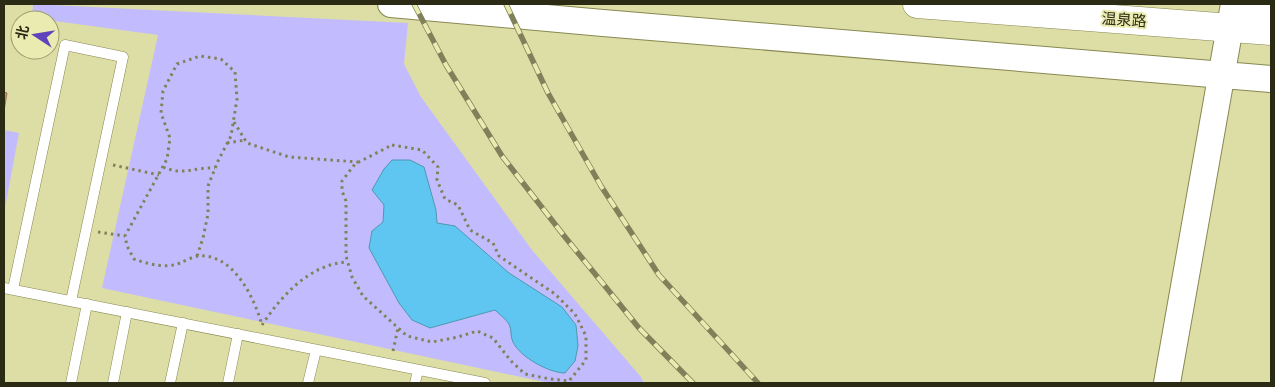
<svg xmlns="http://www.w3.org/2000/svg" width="1275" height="387" viewBox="0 0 1275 387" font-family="Karla,'Noto Sans SC',sans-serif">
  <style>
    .green { fill: #c2bcfe }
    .water { fill: #5ec6f1; stroke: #4f98af }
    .building { fill: #e19066; stroke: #a47157; filter: url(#shadow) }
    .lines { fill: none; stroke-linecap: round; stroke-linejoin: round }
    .service-casing { stroke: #888852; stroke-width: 11 }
    .tertiary-casing { stroke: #888852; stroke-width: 28 }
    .trunk-casing { stroke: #888852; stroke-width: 29 }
    .path { stroke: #81815a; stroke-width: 3; stroke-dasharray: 2.5 4; stroke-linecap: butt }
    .service { stroke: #fff; stroke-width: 10 }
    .tertiary { stroke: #fff; stroke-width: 26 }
    .trunk { stroke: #fff; stroke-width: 28 }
    .rail-casing { stroke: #80805a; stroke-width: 5.5 }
    .rail { stroke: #eaebb1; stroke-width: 4; stroke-dasharray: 11; stroke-linecap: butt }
    .labels { text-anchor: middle; stroke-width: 4; stroke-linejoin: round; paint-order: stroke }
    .street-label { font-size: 15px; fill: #2b2b15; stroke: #eaebb1 }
  </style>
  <defs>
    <filter id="shadow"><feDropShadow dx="5.5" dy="3" stdDeviation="0" flood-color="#0004"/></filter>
  </defs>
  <rect width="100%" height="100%" fill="#dddea5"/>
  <path class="green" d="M33,4l375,19 -4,41 17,33 111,153 109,127 3,6h-95l-447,-95 56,-253 -126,-17z
    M4,130l15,3 -15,80z"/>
  <path class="water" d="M392,160h18l14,7 12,43 1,13 18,3 54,47 53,34 14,18 2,21 -3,15 -10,12c-16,0 -45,-16 -52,-31 -3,-5 -1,-13 -4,-18 -3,-5 -10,-10 -14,-14l-65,18 -18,-8 -13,-17 -30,-55 3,-17 11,-9 1,-17 -12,-15 12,-21z"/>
  <path class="building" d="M4,92l3,1 -3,18z"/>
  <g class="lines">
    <g class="service-casing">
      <path id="service" d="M4,288l481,95
        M13,289l52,-244 58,12 -52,244
        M71,383l16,-79
        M113,383l14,-71
        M170,383l13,-60
        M228,383l10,-49
        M308,383l8,-33
        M415,383l3,-13"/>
    </g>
    <g class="tertiary-casing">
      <path id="tertiary" d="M391,4l212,19 668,56
        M1167,383l67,-379"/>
    </g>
    <g class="trunk-casing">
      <path id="trunk" d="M917,4l354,27
        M1253,4l18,1"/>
    </g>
    <path class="path" d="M234,122l13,21 42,14 69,5
      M227,143l18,-3
      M392,145l30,5 16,17 -1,13 8,19 13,6 12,25 23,13 6,13 56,38 20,20 11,22v24l-17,21 -19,-2 -25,-5 -14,-13 -18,-23 -16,-7 -19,6 -26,5 -25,-6 -44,-40 -11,-19 -6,-21v-55l-4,-10v-10l13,-17z
      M113,165l46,10
      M163,167c20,9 31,0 52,1
      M98,232l27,4
      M197,256l6,-18 5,-24v-28l10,-25 13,-25 6,-37 -2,-27 -14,-13 -21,-3 -23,8 -14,27 -2,22 9,25 -3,21 -42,77 2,10 7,13c14,5 31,10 46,4 5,-2 12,-6 18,-7 35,-3 56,41 64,69
      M262,325c19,-29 48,-61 85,-63
      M393,351l5,-23"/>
    <use href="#service" class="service"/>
    <use href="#tertiary" class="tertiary"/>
    <use href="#trunk" class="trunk"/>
    <g class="rail-casing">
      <path id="rail" d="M414,4l32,61 56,91 63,81 74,91 54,55
        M506,4l42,89 53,93 58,89 99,108"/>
    </g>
    <use href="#rail" class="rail"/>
  </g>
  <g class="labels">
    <g class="street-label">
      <text transform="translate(1124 20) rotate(4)" y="5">温泉路</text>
    </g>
  </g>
  <rect width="1275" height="387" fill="none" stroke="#2b2b15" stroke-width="10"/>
  <g transform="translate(35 35) rotate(282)"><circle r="24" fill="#eaebb1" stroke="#9e9e73"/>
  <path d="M0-4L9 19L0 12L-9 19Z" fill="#5f43bc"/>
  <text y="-8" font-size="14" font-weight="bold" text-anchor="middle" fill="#2b2b15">北</text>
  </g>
</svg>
